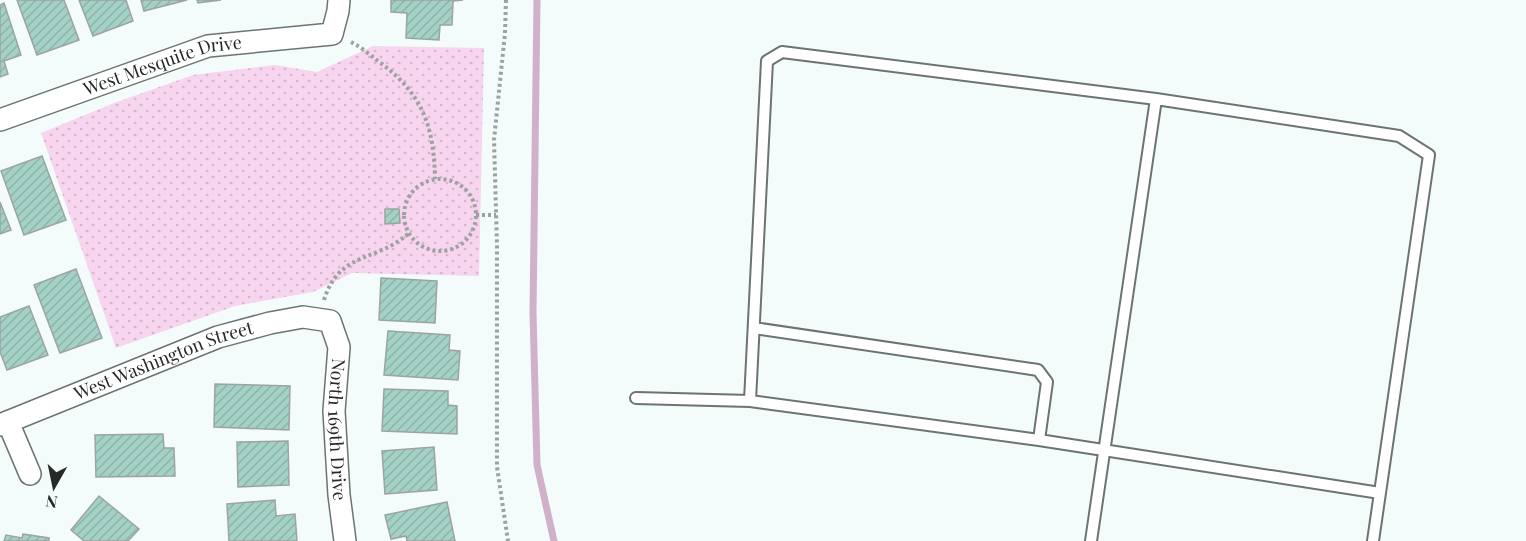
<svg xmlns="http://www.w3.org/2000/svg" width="1526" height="541" viewBox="0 0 1526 541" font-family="'Playfair Display',serif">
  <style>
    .grass { fill: url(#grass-dots) }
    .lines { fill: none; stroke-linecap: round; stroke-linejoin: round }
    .stream { stroke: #d1b0c9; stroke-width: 7 }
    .building { fill: url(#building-hatch); stroke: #9ca4a2; stroke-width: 1.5 }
    .service-casing { stroke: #6c7472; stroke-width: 14 }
    .minor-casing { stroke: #6c7472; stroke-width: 24 }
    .path { stroke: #9ca2a0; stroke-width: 4; stroke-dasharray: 3 3; stroke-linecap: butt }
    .service { stroke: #fff; stroke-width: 10 }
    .minor { stroke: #fff; stroke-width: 21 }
    .labels { text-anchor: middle; stroke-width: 6; stroke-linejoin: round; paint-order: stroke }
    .street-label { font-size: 18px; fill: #262928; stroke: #f3fcfa }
  </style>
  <defs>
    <pattern id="grass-dots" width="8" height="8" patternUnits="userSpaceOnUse" patternTransform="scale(1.5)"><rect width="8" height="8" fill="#f7d5ef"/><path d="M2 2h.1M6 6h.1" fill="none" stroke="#d4b7cd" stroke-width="1.8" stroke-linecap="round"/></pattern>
    <pattern id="building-hatch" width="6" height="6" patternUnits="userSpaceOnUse" patternTransform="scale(1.5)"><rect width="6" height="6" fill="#a4d1c6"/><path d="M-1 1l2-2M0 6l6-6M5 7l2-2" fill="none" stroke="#8db3aa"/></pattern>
  </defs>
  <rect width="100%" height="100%" fill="#f3fcfa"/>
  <path class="grass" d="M373,46l111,2 -5,228 -127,-3 -39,19 -78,14 -119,42 -75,-215 73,-30 79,-28 82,-10 42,7z"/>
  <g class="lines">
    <path class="stream" d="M537,0l-4,313 4,152 17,76"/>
  </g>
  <path class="building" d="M17,0h47l15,40 -42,15z
    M79,0h47l7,21 -40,15z
    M141,0h46l-43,11z
    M197,0h24l-23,3z
    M391,0h72l-10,1 -1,24h-12l-1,15 -33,-2 1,-25 -16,-1z
    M4,3l17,52 -17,6 4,13 -8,3v-72z
    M42,156l24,64 -42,15 -23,-64z
    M0,202l11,28 -11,4z
    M385,209h14l1,14 -15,1z
    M76,269l26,69 -42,15 -26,-68z
    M381,278l56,3 -2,42 -56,-3z
    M29,306l19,49 -41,15 -7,-18v-35z
    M388,331l62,4 -1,15 11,1 -2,29 -74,-5z
    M215,384l75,2 -1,44 -75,-3z
    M384,389l64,2v14l9,1v28l-75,-3z
    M163,434l1,14h10l1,28 -79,1 -1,-42z
    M288,441l1,44 -51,2 -1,-45z
    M434,447l3,43 -52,4 -3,-43z
    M99,496l40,33 -11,12h-44l-13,-11z
    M275,500l1,16 19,-2 2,27h-68l-2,-37z
    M447,502l8,39h-48l-1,-5 -15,3 -6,-24z
    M23,534l26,4v3h-45l2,-6 16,3z"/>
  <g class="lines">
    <g class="service-casing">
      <path id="service" d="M1156,99l243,37 30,19 -56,386
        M754,328l284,42 9,12 -8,58
        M636,398l114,3 289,39 341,53
        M750,401l17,-340 15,-9 374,47 -65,442"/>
    </g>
    <g class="minor-casing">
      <g id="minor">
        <path id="s1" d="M0,120l208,-74 124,-12 6,-23 1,-11"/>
        <path d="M8,422l22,52"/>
        <path id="s2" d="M0,425l218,-88 52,-14 33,-6 27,4 9,26 -5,64 5,84 6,46"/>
      </g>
    </g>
    <path class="path" d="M506,0l-1,33 -11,107 3,106v221l11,74
      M351,42c10,5 19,13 27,19 44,32 56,64 57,118
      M404 215a36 36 0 1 1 72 0a36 36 0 1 1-72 0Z
      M476,215h20
      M324,300c16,-50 52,-37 85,-67"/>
    <use href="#service" class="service"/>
    <use href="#minor" class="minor"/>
  </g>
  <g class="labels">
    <g class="street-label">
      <text dy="6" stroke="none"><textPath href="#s1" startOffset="172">West Mesquite Drive</textPath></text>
      <text dy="6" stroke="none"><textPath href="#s2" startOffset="176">West Washington Street</textPath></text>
      <text dy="6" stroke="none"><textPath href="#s2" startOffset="460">North 169th Drive</textPath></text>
    </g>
  </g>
  <g transform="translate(54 487) rotate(189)" stroke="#f3fcfa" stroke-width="4.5" paint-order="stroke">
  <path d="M0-4.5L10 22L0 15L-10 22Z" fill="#262928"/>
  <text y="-9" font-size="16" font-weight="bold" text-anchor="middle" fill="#262928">N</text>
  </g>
</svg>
